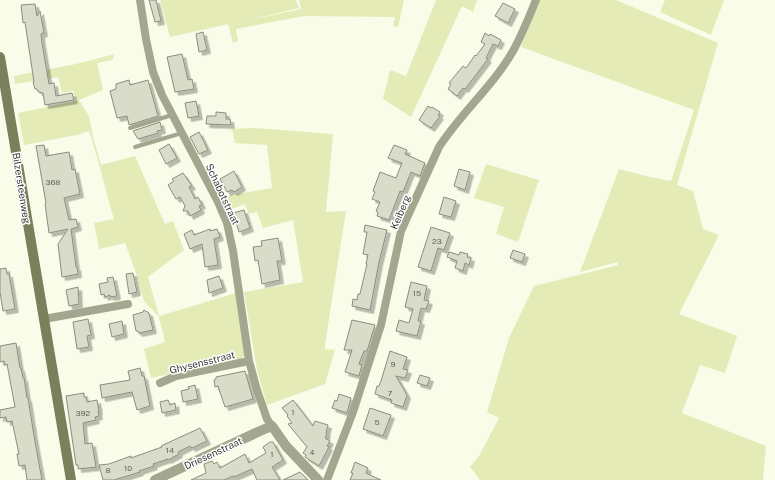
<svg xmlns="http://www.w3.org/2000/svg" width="775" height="480" viewBox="0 0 775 480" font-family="'Public Sans',sans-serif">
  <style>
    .green { fill: #e4ebb7 }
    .building { fill: #d9dcc9; stroke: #8b8d7c; filter: url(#shadow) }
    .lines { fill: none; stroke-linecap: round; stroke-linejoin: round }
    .service { stroke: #a3a78f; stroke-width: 4 }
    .minor { stroke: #a3a78f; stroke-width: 8 }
    .tertiary { stroke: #a3a78f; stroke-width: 10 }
    .secondary { stroke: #7a7f5c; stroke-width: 10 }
    .labels { text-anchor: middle; stroke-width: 3; stroke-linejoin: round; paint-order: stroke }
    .number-label { font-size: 8px; fill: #62645a }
    .street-label { font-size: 10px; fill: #3b3c35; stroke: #fff }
  </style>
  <defs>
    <filter id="shadow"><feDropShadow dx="3.5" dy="3.5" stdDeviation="0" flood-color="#0004"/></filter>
  </defs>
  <rect width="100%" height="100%" fill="#f9fce9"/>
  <path class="green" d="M160,0h136l3,8 -55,13 57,-12 -2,-9h105l-6,27 -5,-1 2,-9 -91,-1 -68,13 2,12 -5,2 -5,-19 -58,13z
    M436,0h41l-4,12 -11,-6 -51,111 -28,-18 7,-29 16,6z
    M540,0h76l102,43 -41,142 16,6 10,38 16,6 -40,79 58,22 -12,37 -25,-8 -18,48 84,33 -3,34h-283l-10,-13 9,-11 20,-38 -12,-6 22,-74 25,-52 84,-21v-3l-38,10 39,-103 31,8 21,4 23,-71 -173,-63z
    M665,0h59l-13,35 -51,-23z
    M115,54l-3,6 -15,3 6,27 -24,10 10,16 4,21 8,28 34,-9 30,68 8,-3 11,29 -36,27 11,39 77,-23 9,61 -3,5 -91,19 -7,-29 21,-7 -6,-25 -15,-16 -8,-28 -11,-30 -26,6 -5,-26 20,-4c-9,-29 -15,-59 -25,-88l-12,4 -53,10 -6,-32 58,-12 -3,-10 -11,2 -4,-16 -43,7 -1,-8 62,-12z
    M255,128l78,6 -7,78 20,-1 -21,133v5l10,1 -10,34 -58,21 -10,-35 -13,-78 59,-10 -10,-62 -30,8 -6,-16 -8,2 -4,-10 -19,7 -8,-14 54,-9 -5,-43 -32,-2 -3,-14z
    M486,164l53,16 -21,62 -22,-8 8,-27 -30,-9z"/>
  <path class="building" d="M149,0h7l5,21 -6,1z
    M503,3l12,6 -7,14 -13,-7z
    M35,4l2,12 3,-5 4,22 -3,1 1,9 7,41 5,-1 2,13 16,-3 2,7 -29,5 -2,-12 -4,-1 -2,-3h-2l-2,-7h1l-9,-60 -2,1 -2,-18z
    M203,32l4,18 -8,2 -3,-18z
    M485,33l4,3 1,-2 2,1 9,5 -3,6 -5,-2 -7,14 2,1 -23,30 -2,-1 -6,8 -9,-7 3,-5 -2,-1 14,-17 3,2 9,-13 1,1 9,-12 -4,-2z
    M182,54l6,26 4,-1 2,10 -19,3 -8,-35z
    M129,80l1,5 18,-5 10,36 -29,9 -2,-9 -10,2 -7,-27 6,-2v-5z
    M196,101l3,15 -11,2 -3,-15z
    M428,106l3,2 1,-1 8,5 -2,3 2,1 -9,12 -12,-8z
    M216,112l10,1v6h4l1,6 -25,-1 1,-8h9z
    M160,122l2,8 -5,1 1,2 -20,6 -5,-8z
    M199,132l9,18 -9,4 -9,-17z
    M169,144l8,14 -11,6 -7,-14z
    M44,145l2,11 23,-4 3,18 3,-1 5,25 -16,4 5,22 7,-1 2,8 -7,2 5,38h1l1,7 -16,3 -4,-33 10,-15 -19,4 -4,-29 1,-1 -10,-57z
    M394,145l13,5 -2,4 20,9 -5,13 -9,-4 -8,20 -3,-1 -11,29 -12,-4 1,-4 -2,-1 4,-9 -8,-3 3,-7 -2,-1 7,-19 16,6 6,-15 -14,-5z
    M459,169l11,3 -5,18 -11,-4z
    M234,171l8,16 -8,5 -2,-2 -5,2 -7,-13z
    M183,173l9,13 -3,1 6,12 3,-2 4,8 -3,1 2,4 -11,6 -2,-5h-5l2,-5 -5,-9 -4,2 -8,-14 6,-4 -2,-2z
    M444,197l12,4 -5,16 -12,-3z
    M244,210l6,18 -11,4 -6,-19z
    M365,225l22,5 -8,32 -9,48 -18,-4 1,-7 4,1 1,-6h2l7,-30h-1l2,-9 -5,-1 4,-22h-3z
    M431,227l19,6 -6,17 -6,-2 -7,23 -13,-4z
    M210,229v2l7,-2 3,8 -6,2 4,26 -13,2 -3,-23 -12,5 -6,-15 8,-4 2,5z
    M278,238l4,23h-5l3,19 -18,4 -4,-24 -3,1 -2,-14 9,-1 -1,-5z
    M513,250l12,4 -3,8 -12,-4z
    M449,252l10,3 1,-3 8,2 -1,3 4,1 -2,7 -4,-2 -2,8 -8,-3 2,-7 -10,-4z
    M6,268l1,6h2l6,35 -12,2 -3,-19v-23z
    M133,273l4,19 -8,2 -3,-20z
    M219,276l4,12 -14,5 -2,-13z
    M113,277l4,19 -7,1v-2l-5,2 -1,-3 -3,1 -2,-11 9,-2 -1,-4z
    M411,282l16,4 -3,14 5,1 -3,8 -5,-1 -3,13h3l-4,15 -21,-5 3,-11 10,3 4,-14 -8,-2z
    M78,287l1,17 -10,2 -3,-16z
    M144,310l5,3 4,17 -14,3 -1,-2h-2l-3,-16 10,-3z
    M88,319l3,16 -4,1 2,11 -12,2 -4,-27z
    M352,320l23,5 -8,26h-3l-5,13 3,1 -3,11 -14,-4 7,-22h-8z
    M122,321l2,13 -12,3 -3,-13z
    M16,343l4,25h1l2,10h1l3,20h1l6,38 8,44h-15l-2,-15 -6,1 -2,-12h2l-7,-33 -5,1 -1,-5 -6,1v-8l15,-3 -8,-43 -2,1 -1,-4 -4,1v-16z
    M390,351l17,6 -4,12 5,1 -3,8 -9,-2 11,19 -4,12 -12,-4 1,-3 -17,-6 2,-8h2l2,-5z
    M140,368l2,8h2l6,30 -13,4 -5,-18 -30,6 -2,-13 30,-5 -2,-9z
    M245,371l8,28 -28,8 -7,-21 -3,1 -1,-7 2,-1v-2z
    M420,375l10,3 -3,8 -10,-3z
    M195,385l3,14 -15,3 -2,-11 8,-2 -1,-2z
    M84,393v4h2l1,5 10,-2 2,11h-1l1,5 -4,1 1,3 -13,3 2,21 7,-1 4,24 -18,2v-4h-2l-10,-69z
    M339,394l12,4 -4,15 -15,-5 3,-8 2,1z
    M168,400l2,5 5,-2 1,7 -14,3 -2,-11z
    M293,400l20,26 2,-5 13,4 -2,8 1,1 -2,4 5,3 -3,5 2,1 -10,19 -14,-9 1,-2 -3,-2 4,-6 -19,-23 4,-1 -5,-7 1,-1 -6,-7z
    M370,408l21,7 -8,21 -20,-7z
    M200,428l7,13 -15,7 -2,-2 -12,6 1,2 -11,6v-1l-15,5 1,2 -15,5 1,1 -26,8h-11l-4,-15 10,-1 22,-8v2l31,-11 -1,-1z
    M270,442h3l10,18 -11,7 8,13h-23l-5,-11 -18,8 -1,-1 -9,4h-33l15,-7 -2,-9 8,-3 2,3 3,-2 3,6 25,-14 4,9 17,-10 -3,-6z
    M355,462l13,6 -2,5 15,7h-31l3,-7h-2z
    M300,472l8,8h-25z"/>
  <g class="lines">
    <path class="service" d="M130,128l42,-13
      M135,147l47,-14"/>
    <path class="minor" d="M140,0l6,39 7,33 9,23 56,107 9,21 6,28 16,110 8,29 10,29 5,7
      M44,319l84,-15
      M160,383l16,-7 73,-15
      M327,480l26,-68 28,-87 20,-94 38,-84c22,-34 54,-61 74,-96 9,-16 16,-34 23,-51"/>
    <path class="tertiary" d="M155,480l105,-49 12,-5 14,20 32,34"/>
    <path class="secondary" d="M0,57l71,423"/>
  </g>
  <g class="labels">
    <g class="number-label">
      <text x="53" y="185">368</text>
      <text x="437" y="244">23</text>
      <text x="417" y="296">15</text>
      <text x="393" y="367">9</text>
      <text x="390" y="396">7</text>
      <text x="293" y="415">1</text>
      <text x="83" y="416">392</text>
      <text x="377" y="425">5</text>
      <text x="170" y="453">14</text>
      <text x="312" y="455">4</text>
      <text x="272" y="457">1</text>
      <text x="128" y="471">10</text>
      <text x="108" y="473">8</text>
    </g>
    <g class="street-label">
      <text transform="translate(22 188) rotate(81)" y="4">Bilzersteenweg</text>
      <text transform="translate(223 194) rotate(65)" y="4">Schabotstraat</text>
      <text transform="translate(400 212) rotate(-67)" y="4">Keiberg</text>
      <text transform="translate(202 362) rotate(-14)" y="4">Ghysensstraat</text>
      <text transform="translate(213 453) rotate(-25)" y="4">Driesenstraat</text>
    </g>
  </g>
</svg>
